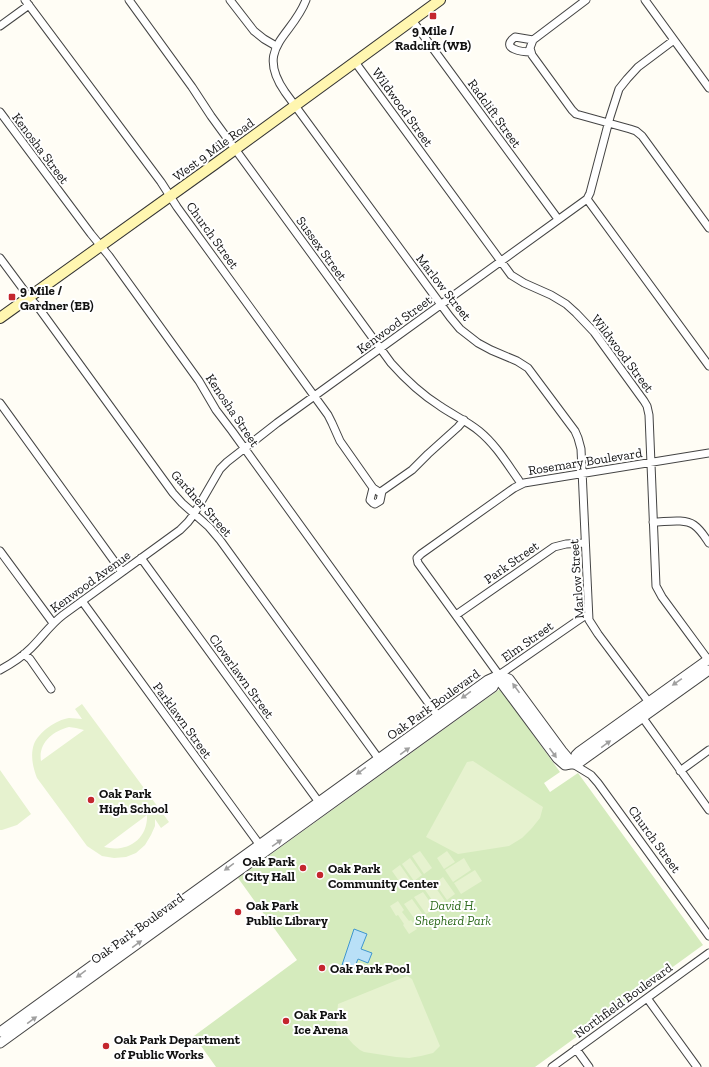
<svg xmlns="http://www.w3.org/2000/svg" width="709" height="1067" viewBox="0 0 709 1067" font-family="'Zilla Slab',serif">
  <style>
    .green { fill: #d5ebbd }
    .pitch { fill: #e6f2cf; fill-rule: evenodd }
    .water { fill: #b9e0f7; stroke: #3f96cf }
    .lines { fill: none; stroke-linecap: round; stroke-linejoin: round }
    .minor-casing { stroke: #444; stroke-width: 9 }
    .tertiary-casing { stroke: #444; stroke-width: 11 }
    .secondary-casing { stroke: #333; stroke-width: 12 }
    .minor { stroke: #fff; stroke-width: 7 }
    .tertiary { stroke: #fff; stroke-width: 9 }
    .secondary { stroke: #fff6b0; stroke-width: 10 }
    .oneway { fill: #a0a0a0 }
    .poi-dot { fill: #c4262e; stroke: #fff; stroke-width: 1.5 }
    .labels { text-anchor: middle; stroke-width: 4; stroke-linejoin: round; paint-order: stroke }
    .poi-label { font-size: 13px; font-weight: bold; fill: #111; stroke: #fff; text-anchor: start }
    .street-label { font-size: 13px; fill: #111; stroke: #fff }
    .park-label { font-size: 13px; font-style: italic; fill: #2f6b1f; stroke: #fff }
  </style>
  <rect width="100%" height="100%" fill="#fffdf5"/>
  <path class="green" d="M500,689l60,83 -16,11 6,9 28,-19 125,172 -168,122h-319l-22,-31 103,-76 -59,-82z"/>
  <path class="pitch" d="M82,704l87,118 -8,6 -6,-9v7l-4,9 -6,10 -9,8 -10,4 -12,1 -12,-2 -15,-10 -50,-68c-4,-10 -7,-23 -3,-34 5,-12 22,-24 35,-26 4,0 9,1 13,1l-7,-10zM69,727l7,1 8,2 -43,31c-3,-18 12,-30 28,-34zM147,815c1,25 -21,38 -43,32z
    M473,761l70,46 -3,11 -8,10 -10,10 -13,8 -51,8 -32,-17 41,-75z
    M0,770l31,44 -14,11 -15,5h-2z
    M420,851l12,17 -8,6 -12,-18z
    M447,851l8,11 -11,7 -7,-11z
    M410,858l12,17 -8,6 -12,-17z
    M464,858l7,12 -18,12 -8,-12z
    M400,865l12,17 -8,6 -12,-17z
    M475,870l7,11 -21,13 -7,-11z
    M443,877l12,17 -8,6 -12,-17z
    M433,884l12,17 -8,6 -12,-17z
    M423,892l12,17 -9,5 -12,-17z
    M412,899l12,17 -8,5 -12,-17z
    M398,901l6,9 -2,2 7,9 2,-1 6,9 -8,5 -6,-9 1,-1 -6,-9 -2,1 -6,-10z
    M407,976l5,3 28,67 -7,7 -12,3 -12,2 -13,-1 -32,-5 -4,-2 -7,-6 -13,-15 -4,-6 2,-19z"/>
  <path class="water" d="M354,929l13,5 -6,15 11,4 -4,10 -10,-4 -4,10 -12,-4z"/>
  <g class="lines">
    <g class="minor-casing">
      <path id="minor" d="M25,0l136,182 16,25 151,208 4,8 8,18 33,47 6,4 3,-1 30,-21 16,-16 30,-27 6,-7
        M129,0l63,87 19,29 180,247c15,17 30,31 49,43 13,9 27,15 39,25 16,13 27,31 39,48l3,5
        M230,0l24,31 10,8 12,7
        M306,0c-14,37 -52,47 -21,92l165,225 10,12 18,14 13,7 26,11 11,7 47,63 3,7 3,11 8,171 9,14 53,71
        M586,0l-53,40 -3,8 2,7 40,55 4,4 54,15 6,2 6,5 67,92
        M645,0l64,88
        M412,20l146,199
        M0,26l29,-21
        M531,52c-8,0 -32,-3 -16,-15l18,3
        M355,62l156,213 13,8 27,12 15,9 10,9 18,19 50,69 3,5 2,9 7,171 6,11 47,64
        M0,112l91,122 18,22 90,125 17,29 16,21 208,288
        M587,199l122,167
        M0,258l29,39 9,10 135,186 9,10 27,24 11,13 161,222
        M0,403l122,169
        M373,488l-3,12 3,3 2,1 5,-3 2,-10
        M653,522c13,0 31,-4 41,3 7,5 11,12 15,18
        M0,551l53,72
        M141,558l180,247
        M82,601l180,247
        M456,615l98,-68 12,-3 19,-1
        M588,616l-5,1 -6,4 -78,54 -81,-112 -1,-5 4,-4 93,-66 10,-5 185,-30
        M24,654l6,5 21,30
        M0,670c11,-6 22,-13 31,-22 11,-11 20,-24 32,-33l117,-85 8,-8 6,-8 26,-45 7,-7 50,-39 310,-224 3,-6 20,-76 9,-28 8,-10 11,-12 36,-27
        M640,714l69,96
        M573,764l18,11 7,8 111,153
        M680,771l29,-21
        M647,998l50,69
        M576,1049l13,18
        M552,1067l157,-114"/>
    </g>
    <g class="tertiary-casing">
      <path id="tertiary" d="M499,675l3,9 55,74 8,7 15,-3 129,-92
        M499,675l10,4 53,72 11,13
        M573,764l3,-9 3,-3 130,-93
        M0,1032l488,-352 11,-5
        M0,1043l493,-356 6,-12"/>
    </g>
    <g class="secondary-casing">
      <path id="secondary" d="M0,318l215,-154 225,-164"/>
    </g>
    <use href="#minor" class="minor"/>
    <use href="#tertiary" class="tertiary"/>
    <use href="#secondary" class="secondary"/>
  </g>
  <defs><path id="oneway-solid" d="M-6-.8H1V-3.2L6.5 0L1 3.2V.8H-6Z"/></defs>
  <g class="oneway">
    <use href="#oneway-solid" transform="translate(677 682) rotate(145)"/>
    <use href="#oneway-solid" transform="translate(516 688) rotate(-126)"/>
    <use href="#oneway-solid" transform="translate(466 695) rotate(144)"/>
    <use href="#oneway-solid" transform="translate(606 744) rotate(-36)"/>
    <use href="#oneway-solid" transform="translate(405 751) rotate(-36)"/>
    <use href="#oneway-solid" transform="translate(553 753) rotate(54)"/>
    <use href="#oneway-solid" transform="translate(361 771) rotate(144)"/>
    <use href="#oneway-solid" transform="translate(277 843) rotate(-35)"/>
    <use href="#oneway-solid" transform="translate(229 867) rotate(144)"/>
    <use href="#oneway-solid" transform="translate(137 944) rotate(-36)"/>
    <use href="#oneway-solid" transform="translate(81 974) rotate(144)"/>
    <use href="#oneway-solid" transform="translate(32 1020) rotate(-36)"/>
  </g>
  <g class="poi-dot">
    <rect x="429" y="12" width="8" height="8" rx="2"/>
    <rect x="8" y="293" width="8" height="8" rx="2"/>
    <circle cx="91" cy="800" r="4"/>
    <circle cx="303" cy="868" r="4"/>
    <circle cx="320" cy="875" r="4"/>
    <circle cx="238" cy="912" r="4"/>
    <circle cx="322" cy="968" r="4"/>
    <circle cx="286" cy="1021" r="4"/>
    <circle cx="106" cy="1046" r="4"/>
  </g>
  <g class="labels">
    <g class="poi-label">
      <text x="433" y="35" text-anchor="middle">9 Mile /<tspan x="433" dy="15">Radclift (WB)</tspan></text>
      <text x="20" y="295">9 Mile /<tspan x="20" dy="15">Gardner (EB)</tspan></text>
      <text x="99" y="798">Oak Park<tspan x="99" dy="15">High School</tspan></text>
      <text x="295" y="866" text-anchor="end">Oak Park<tspan x="295" dy="15">City Hall</tspan></text>
      <text x="328" y="873">Oak Park<tspan x="328" dy="15">Community Center</tspan></text>
      <text x="246" y="910">Oak Park<tspan x="246" dy="15">Public Library</tspan></text>
      <text x="330" y="973">Oak Park Pool</text>
      <text x="294" y="1019">Oak Park<tspan x="294" dy="15">Ice Arena</tspan></text>
      <text x="114" y="1044">Oak Park Department<tspan x="114" dy="15">of Public Works</tspan></text>
    </g>
    <g class="street-label">
      <text transform="translate(403 107) rotate(54)" y="5">Wildwood Street</text>
      <text transform="translate(495 113) rotate(54)" y="5">Radclift Street</text>
      <text transform="translate(41 148) rotate(53)" y="5">Kenosha Street</text>
      <text transform="translate(213 149) rotate(-36)" y="5">West 9 Mile Road</text>
      <text transform="translate(213 235) rotate(54)" y="5">Church Street</text>
      <text transform="translate(322 248) rotate(54)" y="5">Sussex Street</text>
      <text transform="translate(444 287) rotate(52)" y="5">Marlow Street</text>
      <text transform="translate(394 324) rotate(-36)" y="5">Kenwood Street</text>
      <text transform="translate(623 353) rotate(53)" y="5">Wildwood Street</text>
      <text transform="translate(233 410) rotate(56)" y="5">Kenosha Street</text>
      <text transform="translate(585 461) rotate(-9)" y="5">Rosemary Boulevard</text>
      <text transform="translate(202 503) rotate(48)" y="5">Gardner Street</text>
      <text transform="translate(511 562) rotate(-35)" y="5">Park Street</text>
      <text transform="translate(576 579) rotate(-94)" y="5">Marlow Street</text>
      <text transform="translate(90 581) rotate(-36)" y="5">Kenwood Avenue</text>
      <text transform="translate(527 641) rotate(-35)" y="5">Elm Street</text>
      <text transform="translate(242 676) rotate(54)" y="5">Cloverlawn Street</text>
      <text transform="translate(433 704) rotate(-36)" y="5">Oak Park Boulevard</text>
      <text transform="translate(183 720) rotate(54)" y="5">Parklawn Street</text>
      <text transform="translate(655 839) rotate(54)" y="5">Church Street</text>
      <text transform="translate(137 928) rotate(-36)" y="5">Oak Park Boulevard</text>
      <text transform="translate(623 1000) rotate(-36)" y="5">Northfield Boulevard</text>
    </g>
    <g class="park-label">
      <text x="453" y="910">David H.<tspan x="453" dy="15">Shepherd Park</tspan></text>
    </g>
  </g>
</svg>
